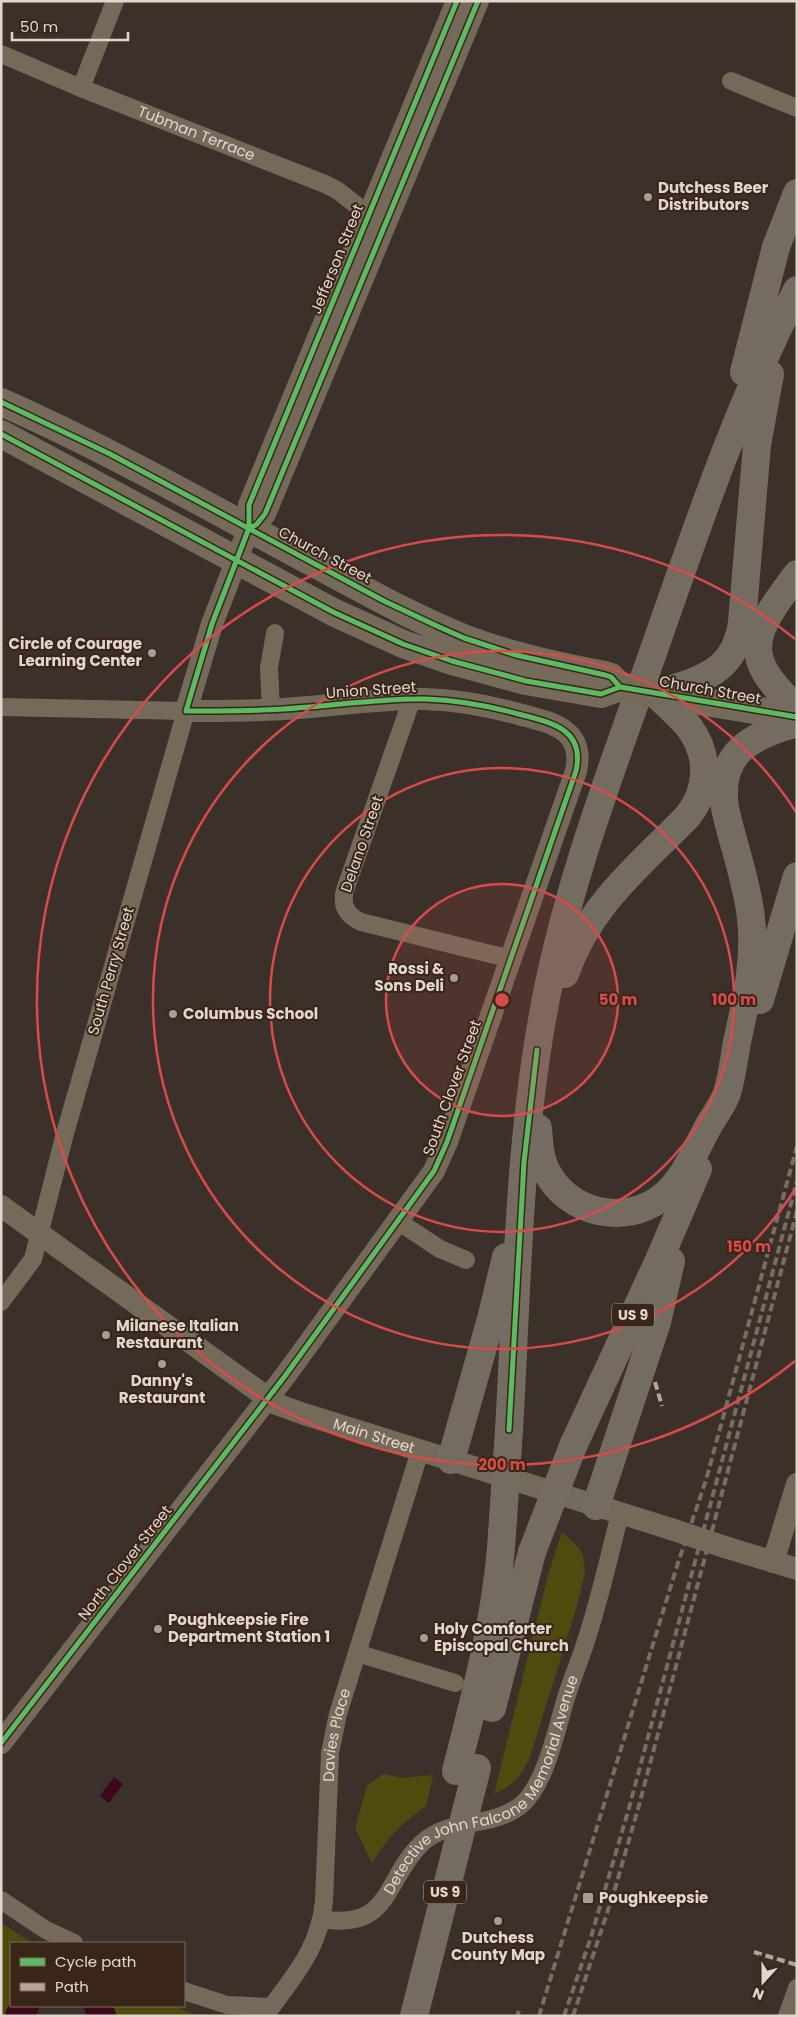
<svg xmlns="http://www.w3.org/2000/svg" width="798" height="2017" viewBox="0 0 798 2017" font-family="Poppins,sans-serif">
  <style>
    .green { fill: #4f4b0f }
    .water { fill: #3e071c }
    .lines { fill: none; stroke-linecap: round; stroke-linejoin: round }
    .river { stroke: #3e071c; stroke-width: 28 }
    .minor { stroke: #756a5a; stroke-width: 18 }
    .tertiary { stroke: #756a5a; stroke-width: 22 }
    .trunk { stroke: #766a5b; stroke-width: 28 }
    .motorway { stroke: #756c61; stroke-width: 28 }
    .rail { stroke: #776d63; stroke-width: 4; stroke-dasharray: 8 4; stroke-linecap: butt }
    .tertiary-bridge { stroke: #756a5a; stroke-width: 22 }
    .trunk-bridge { stroke: #766a5b; stroke-width: 28 }
    .motorway-bridge { stroke: #756c61; stroke-width: 28 }
    .quiet { stroke: #bda197; stroke-width: 4; stroke-dasharray: 8 4; stroke-linecap: butt }
    .cycleway-casing { stroke: #392619; stroke-width: 8 }
    .cycleway { stroke: #5cba63; stroke-width: 5 }
    .ring { fill: none; stroke: #d94b49; stroke-width: 2.5 }
    .poi-dot { fill: #a99c95; stroke: #392619; stroke-width: 2 }
    .labels { text-anchor: middle; stroke-width: 4; stroke-linejoin: round; paint-order: stroke }
    .shield { fill: #392619; stroke: #b0a198; stroke-width: 1 }
    .shield-label { font-size: 14px; font-weight: bold; fill: #e3d6ce }
    .street-label { font-size: 15px; fill: #e3d6ce; stroke: #392619 }
    .poi-label { font-size: 15px; font-weight: bold; fill: #e3d6ce; stroke: #392619; text-anchor: start }
    .centre { fill: #d94b49; stroke: #392619; stroke-width: 2.5 }
    .ring-label { font-size: 15px; text-anchor: middle; font-weight: bold; fill: #d94b49; stroke: #392619; stroke-width: 4; stroke-linejoin: round; paint-order: stroke }
  </style>
  <rect width="100%" height="100%" fill="#3c312a"/>
  <path class="green" d="M562,1532l17,16 4,7 2,18 -9,36 -46,148c-11,21 -14,27 -36,37l54,-219z
    M383,1774l19,4 31,-3 -7,31c-27,20 -36,29 -54,57l-17,-35 12,-42z
    M1,1923l31,20h-21v63h14l-6,10h-18z
    M98,2006h76l23,10h-95z"/>
  <path class="water" d="M114,1777l9,7 -14,19 -9,-7z"/>
  <g class="lines">
    <path class="river" d="M98,2006l4,10
      M19,2016l6,-10"/>
    <g class="minor">
      <path id="s1" d="M1,54l80,34 244,96 12,6 41,32"/>
      <path d="M731,81l66,27"/>
      <path d="M81,88l34,-87"/>
      <path d="M412,699l-67,191c-4,15 1,25 16,32l150,37"/>
      <path d="M1,707l185,4 -122,426 -31,122 -32,43"/>
      <path d="M271,710l-2,-42 6,-35"/>
      <path d="M399,1222l41,27 26,11"/>
      <path d="M357,1653l98,30"/>
      <path d="M1,1900l45,30 28,13"/>
      <path id="s2" d="M322,1919c69,12 62,-39 99,-75 27,-27 71,-15 100,-39 24,-19 36,-77 45,-107 6,-20 15,-40 21,-60 13,-41 23,-83 33,-125"/>
      <path d="M184,1991l43,14 44,2"/>
      <path id="s3" d="M265,2016c28,-40 54,-65 59,-115l6,-148 8,-39 82,-263"/>
      <path d="M787,2016l10,-28"/>
    </g>
    <g class="tertiary">
      <path d="M249,528l7,-3 9,-11 213,-513"/>
      <path id="s4" d="M1,1206l275,198 28,10 367,115"/>
      <path d="M728,1548l69,21"/>
      <path d="M773,1562l24,-78"/>
      <path d="M1,1743l284,-367 149,-205 13,-29 129,-371c9,-41 -23,-48 -54,-56 -32,-9 -65,-15 -97,-16 -55,-1 -109,10 -163,11 -25,1 -51,1 -76,1l26,-87 37,-96v-23l208,-504"/>
    </g>
    <path class="trunk" d="M1,402c104,46 203,102 303,156 53,28 106,59 162,81 45,17 92,27 139,36l6,2 9,10 -19,7 -75,-13 -74,-20 -49,-17 -70,-32 -332,-178
      M656,694l141,23"/>
    <path class="motorway" d="M744,372l32,-125 21,-54
      M797,574c-42,57 -61,80 0,134
      M565,974c24,-69 73,-107 122,-157 22,-27 23,-62 2,-90 -10,-12 -22,-22 -33,-33 43,-14 79,-20 86,-72l15,-177 13,-71
      M760,1000l37,-124
      M538,1128c1,15 2,31 9,44 21,41 77,54 114,26 23,-17 35,-50 49,-75 6,-9 13,-19 17,-30 5,-16 7,-34 10,-51 9,-41 19,-82 14,-124 -4,-37 -18,-73 -26,-110 -8,-56 26,-72 72,-85
      M509,1430c8,-136 9,-275 33,-410 21,-123 66,-241 108,-359 44,-125 86,-252 147,-371
      M573,1446l86,-186 39,-91
      M451,1460l40,-141 15,-62
      M596,1506l61,-184 14,-61
      M492,1708l40,-156
      M456,1771c20,-78 41,-156 46,-237"/>
    <path class="rail" d="M517,2016l2,-5
      M539,2016l138,-450 29,-86 91,-334
      M564,2016l27,-79 38,-129 168,-627
      M573,2016l41,-124 24,-83 159,-598"/>
    <path class="tertiary-bridge" d="M671,1529l57,19"/>
    <path class="trunk-bridge" d="M620,687l36,7"/>
    <path class="motorway-bridge" d="M502,1534l7,-104
      M532,1552l41,-106
      M414,2016l63,-248"/>
    <path class="quiet" d="M655,1382l7,24
      M754,1952l43,13"/>
    <g class="cycleway-casing">
      <path id="cycleway" d="M1,402l109,52 274,147 53,25 27,12 52,17 89,20 6,2 9,10 177,30
        M1,434l332,178 70,32 49,17 74,20 75,13 19,-7
        M249,528l7,-3 9,-11 213,-513
        M509,1430l15,-268 13,-112
        M1,1743l284,-367 149,-205 13,-29 129,-371c9,-41 -23,-48 -54,-56 -32,-9 -65,-15 -97,-16 -55,-1 -109,10 -163,11 -25,1 -51,1 -76,1l26,-87 37,-96v-23l208,-504"/>
    </g>
    <use href="#cycleway" class="cycleway"/>
  </g>
  <circle cx="502" cy="1000" r="116" fill="#d94b49" fill-opacity=".12"/>
  <g class="ring">
    <circle cx="502" cy="1000" r="116"/>
    <circle cx="502" cy="1000" r="232"/>
    <path d="M796 1188A349 349 0 1 1 796 812"/>
    <path d="M795 1361A465 465 0 1 1 795 639"/>
  </g>
  <g class="poi-dot">
    <circle cx="648" cy="197" r="5"/>
    <circle cx="152" cy="653" r="5"/>
    <circle cx="454" cy="978" r="5"/>
    <circle cx="173" cy="1014" r="5"/>
    <circle cx="106" cy="1335" r="5"/>
    <circle cx="162" cy="1364" r="5"/>
    <circle cx="158" cy="1629" r="5"/>
    <circle cx="424" cy="1638" r="5"/>
    <rect x="582" y="1892" width="12" height="12" rx="2.5"/>
    <circle cx="498" cy="1921" r="5"/>
  </g>
  <g class="labels">
    <g class="shield">
      <rect x="612" y="1303.5" width="42" height="23" rx="4"/>
      <rect x="424" y="1880.5" width="42" height="23" rx="4"/>
    </g>
    <g class="shield-label">
      <text x="633" y="1320">US 9</text>
      <text x="445" y="1897">US 9</text>
    </g>
    <g class="street-label">
      <text dy="5" stroke="none"><textPath href="#s1" startOffset="211">Tubman Terrace</textPath></text>
      <text transform="translate(337 259) rotate(-68)" y="5">Jefferson Street</text>
      <text transform="translate(325 555) rotate(28)" y="5">Church Street</text>
      <text transform="translate(371 690) rotate(-4)" y="5">Union Street</text>
      <text transform="translate(710 690) rotate(10)" y="5">Church Street</text>
      <text transform="translate(362 844) rotate(-71)" y="5">Delano Street</text>
      <text transform="translate(111 971) rotate(-74)" y="5">South Perry Street</text>
      <text transform="translate(452 1088) rotate(-70)" y="5">South Clover Street</text>
      <text dy="5" stroke="none"><textPath href="#s4" startOffset="442">Main Street</textPath></text>
      <text transform="translate(125 1563) rotate(-52)" y="5">North Clover Street</text>
      <text dy="5" stroke="none"><textPath href="#s3" startOffset="298">Davies Place</textPath></text>
      <text dy="5" stroke="none"><textPath href="#s2" startOffset="231">Detective John Falcone Memorial Avenue</textPath></text>
    </g>
    <g class="poi-label">
      <text x="658" y="193">Dutchess Beer<tspan x="658" dy="17">Distributors</tspan></text>
      <text x="142" y="649" text-anchor="end">Circle of Courage<tspan x="142" dy="17">Learning Center</tspan></text>
      <text x="444" y="974" text-anchor="end">Rossi &amp;<tspan x="444" dy="17">Sons Deli</tspan></text>
      <text x="183" y="1019">Columbus School</text>
      <text x="116" y="1331">Milanese Italian<tspan x="116" dy="17">Restaurant</tspan></text>
      <text x="162" y="1386" text-anchor="middle">Danny's<tspan x="162" dy="17">Restaurant</tspan></text>
      <text x="168" y="1625">Poughkeepsie Fire<tspan x="168" dy="17">Department Station 1</tspan></text>
      <text x="434" y="1634">Holy Comforter<tspan x="434" dy="17">Episcopal Church</tspan></text>
      <text x="599" y="1903">Poughkeepsie</text>
      <text x="498" y="1943" text-anchor="middle">Dutchess<tspan x="498" dy="17">County Map</tspan></text>
    </g>
  </g>
  <circle cx="502" cy="1000" r="8" class="centre"/>
  <g class="ring-label">
    <text x="618" y="1005">50 m</text>
    <text x="734" y="1005">100 m</text>
    <text x="749" y="1252">150 m</text>
    <text x="502" y="1470">200 m</text>
  </g>
  <rect width="798" height="2017" fill="none" stroke="#e3d6ce" stroke-width="5"/>
  <rect x="10" y="1942" width="175" height="65" fill="#392619" stroke="#7d6c61"/>
  <rect x="20" y="1958" width="25" height="8" fill="#5cba63" stroke="#7d6c61"/>
  <text x="55" y="1967" font-size="15" fill="#e3d6ce">Cycle path</text>
  <rect x="20" y="1983" width="25" height="8" fill="#bda197" stroke="#7d6c61"/>
  <text x="55" y="1992" font-size="15" fill="#e3d6ce">Path</text>
  <g transform="translate(763 1982) rotate(201)" stroke="#392619" stroke-width="4" paint-order="stroke">
  <path d="M0-4L9 19L0 12L-9 19Z" fill="#e3d6ce"/>
  <text y="-8" font-size="14" font-weight="bold" text-anchor="middle" fill="#e3d6ce">N</text>
  </g>
  <path d="M12 32v8h116v-8" fill="none" stroke="#e3d6ce" stroke-width="2.5"/>
  <text x="20" y="32" font-size="15" fill="#e3d6ce" stroke="#392619" stroke-width="4" paint-order="stroke">50 m</text>
</svg>
